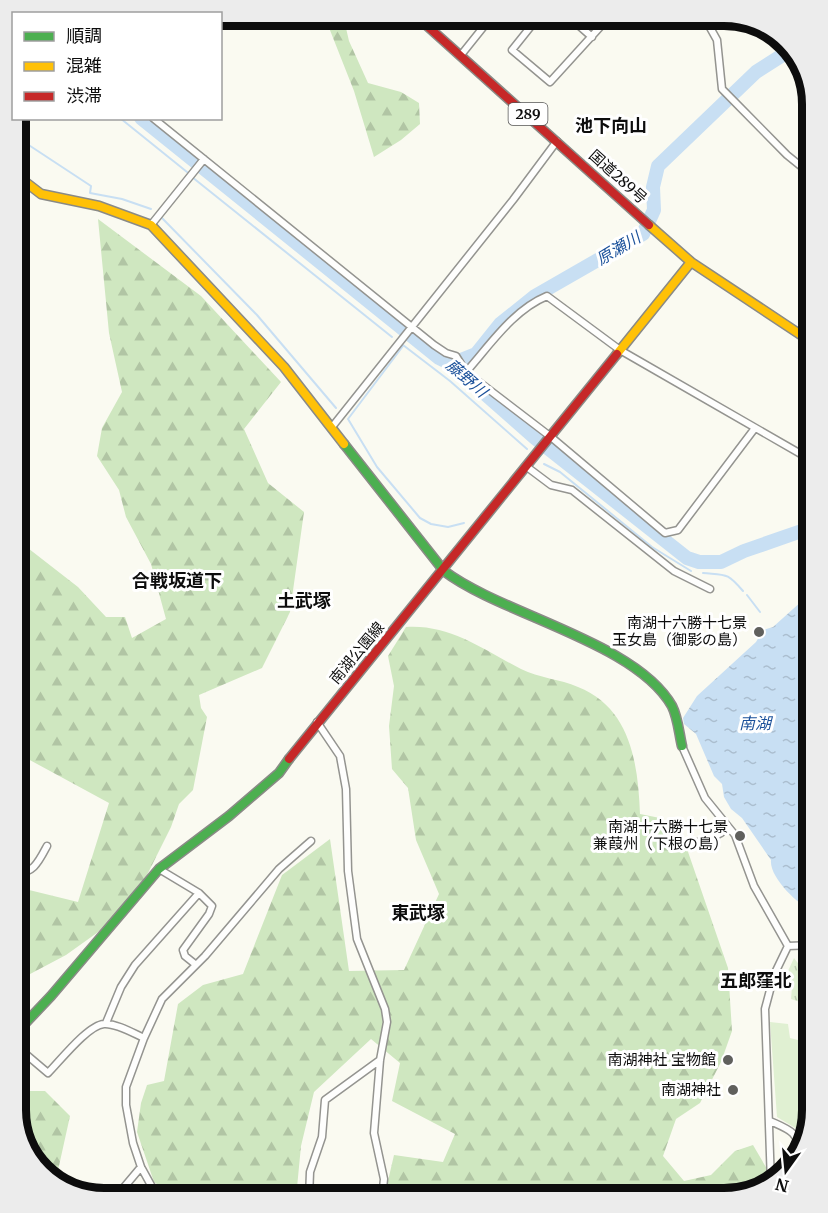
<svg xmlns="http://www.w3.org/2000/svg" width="828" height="1213" viewBox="0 0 828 1213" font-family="Merriweather,'Noto Sans JP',serif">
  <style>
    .grass { fill: url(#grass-tufts) }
    .forest { fill: url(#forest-firs) }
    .garden { fill: #e0f0d2 }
    .water { fill: url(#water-ripples) }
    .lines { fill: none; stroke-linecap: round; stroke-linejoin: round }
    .stream { stroke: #c8dff3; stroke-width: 2 }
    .river { stroke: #c8dff3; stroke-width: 14 }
    .street-casing { stroke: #949490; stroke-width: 9 }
    .fast-casing { stroke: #8a8a86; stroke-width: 11 }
    .slow-casing { stroke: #8a8a86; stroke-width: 11 }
    .jam-casing { stroke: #8a8a86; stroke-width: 11 }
    .street { stroke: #fefefd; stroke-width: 6 }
    .fast { stroke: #4caf50; stroke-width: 8 }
    .slow { stroke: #ffc107; stroke-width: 8 }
    .jam { stroke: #c62828; stroke-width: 8 }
    .poi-dot { fill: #60605d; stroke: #fff; stroke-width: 2 }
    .labels { text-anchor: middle; stroke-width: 6; stroke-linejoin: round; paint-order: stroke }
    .shield { fill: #fff; stroke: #565656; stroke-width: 1.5 }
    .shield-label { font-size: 14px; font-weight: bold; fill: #0d0d0d }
    .street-label { font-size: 15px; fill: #0d0d0d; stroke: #fff }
    .poi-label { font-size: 15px; fill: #0d0d0d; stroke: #fff; text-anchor: end }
    .water-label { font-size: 16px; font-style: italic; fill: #1a509a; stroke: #fff }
    .quarter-label { font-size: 18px; font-weight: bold; fill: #0d0d0d; stroke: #fff }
    .rim { fill: none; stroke: #0d0d0d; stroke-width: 8 }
  </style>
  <defs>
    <pattern id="grass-tufts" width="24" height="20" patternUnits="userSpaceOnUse" patternTransform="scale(1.5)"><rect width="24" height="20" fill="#e0f0d2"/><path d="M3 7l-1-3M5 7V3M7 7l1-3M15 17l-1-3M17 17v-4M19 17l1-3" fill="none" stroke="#bfcdb3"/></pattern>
    <pattern id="forest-firs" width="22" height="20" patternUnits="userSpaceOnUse" patternTransform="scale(1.5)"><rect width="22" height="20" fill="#cfe7c0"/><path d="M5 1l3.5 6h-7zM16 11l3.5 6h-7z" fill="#b1c5a4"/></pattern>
    <pattern id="water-ripples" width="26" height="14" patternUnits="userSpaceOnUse" patternTransform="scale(1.5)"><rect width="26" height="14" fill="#c8dff3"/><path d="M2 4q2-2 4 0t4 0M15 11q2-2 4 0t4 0" fill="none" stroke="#abbecf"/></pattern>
  </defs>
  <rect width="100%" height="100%" fill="#fafaf1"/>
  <path class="grass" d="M794,958c12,16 21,22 16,44l-4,2 -15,-5 1,-12 -4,-16z"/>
  <path class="forest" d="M324,15h19l6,26 19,42 33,9 18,11 1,21 -19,16 -27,17 -20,-66z
    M98,219l103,77 80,86 -37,47 24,54 36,29 -14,100 -28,56 -63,27 2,13 6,9 -14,73 -14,14 -8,23 -34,68 -15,20 -56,40 -51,27v-81l10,-12 53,13 31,-99 -94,-51v-214l63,49 28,30h19l7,21 34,-19 -15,-55 -25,-47 -7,-27 -22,-34 5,-28 20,-36 -13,-59z
    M406,627c44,-3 78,23 115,42 18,9 39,10 57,18 53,21 60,77 62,127l20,4 26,28 42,122 4,63 -11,31 -21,41 -24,16 -13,37 21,25 27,-6 24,-24 18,-6 21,36 -5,5 -44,12h-341l10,-43 49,7 12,-28 -63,-33 8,-38 -29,-24 -57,53 -13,54 -5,52h-119l-23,-16 -17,-50 4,-29 6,-18 17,-4 14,-77 25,-19 40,-11 39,-99 48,-36 19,132 55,-1 35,-76 -23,-54 -8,-52 -16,-19 -3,-43 5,-40 -6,-30z
    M15,1091h30l25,25 -15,68c-30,-29 -40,-50 -40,-93z"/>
  <path class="garden" d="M770,1022l18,2 2,14 8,2 4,-6 11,3v73l-6,22h-5l-25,-15z"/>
  <path class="water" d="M813,591v320c-15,-6 -44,-34 -42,-51l-29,-42 -11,-9 -7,-12 -2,-13 -8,-8 -18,-42 -12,-10 -1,-6 14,-22 59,-54 7,-12 10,-3z"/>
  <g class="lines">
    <path class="stream" d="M120,118l67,54
      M15,136l76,50 -1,7 32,6 29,10
      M192,177l200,160
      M161,217l96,98 79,93
      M403,345l47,36 77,68
      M403,346l-55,73 29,48 43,51 11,6 17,3 16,-4
      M544,464l16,8 92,75 39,24
      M703,573c23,2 24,-1 40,18
      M747,595l13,17
      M813,1063v-14"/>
    <path class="river" d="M141,118l298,240 12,6 84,74 152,120 12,4h22l23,-11 69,-24
      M451,364l25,-10 24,-30 35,-28 108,-62 11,-24 -1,-23 5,-21 98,-94 36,-23"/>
    <g class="street-casing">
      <path id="street" d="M540,15l-28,35 38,32 61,-67
        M567,15l25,22
        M703,15l14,25 5,49 65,66 26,21
        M461,55l32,-40
        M153,118l281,227 12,8 10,3 10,16 85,65 114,96 13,-3 77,-102
        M151,225l53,-66
        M466,372c24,-27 47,-62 81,-76l73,54 193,111
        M332,427l181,-227 44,-59
        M527,467l24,18 21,5 102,81 36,18
        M317,722l23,34 6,33 2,82 9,68 28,70 2,13 -7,38 -6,73 10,46 -2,19
        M682,746l23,52 30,37 19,51 34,60 25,-1
        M694,843l13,-3 14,-7
        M159,869l40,24 13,13 -3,8 -26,36 2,6 10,8
        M15,872c18,3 24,-11 32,-26
        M106,1023l15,-36 14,-22 64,-72
        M15,1045l33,28c12,-12 40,-48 56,-49 12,-1 29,9 40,14
        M770,1121c20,9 27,10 31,32
        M771,1184l-6,-175 9,-34 14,-29
        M115,1198l26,-31
        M158,1198l-17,-31 -8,-24 -7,-38v-18l18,-49 18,-39 43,-43 74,-87 32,-28
        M309,1198l1,-26 12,-35 3,-37 55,-40"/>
    </g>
    <g class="fast-casing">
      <path id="fast" d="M344,444l100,127c58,44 192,71 228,135 6,12 7,27 10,40
        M15,1034l36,-38 108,-127 70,-53 50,-43 10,-14"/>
    </g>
    <g class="slow-casing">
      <path id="slow" d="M15,174l26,20 58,12 52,19 133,142 60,77
        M649,225l42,37 122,81
        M617,354l74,-92"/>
    </g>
    <g class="jam-casing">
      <path id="jam" d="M415,15l234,210
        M289,759l328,-405"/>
    </g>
    <use href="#street" class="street"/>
    <use href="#fast" class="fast"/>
    <use href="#slow" class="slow"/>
    <use href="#jam" class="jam"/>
  </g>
  <g class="poi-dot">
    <circle cx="759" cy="632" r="6"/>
    <circle cx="740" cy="836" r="6"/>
    <circle cx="728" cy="1060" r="6"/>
    <circle cx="733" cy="1090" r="6"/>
  </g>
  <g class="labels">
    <rect class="shield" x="508.5" y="103" width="39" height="22" rx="4.5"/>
    <g class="shield-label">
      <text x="528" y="119">289</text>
    </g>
    <g class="street-label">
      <text transform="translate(618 177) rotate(42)" y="5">国道289号</text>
      <text transform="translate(357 653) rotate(-50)" y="5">南湖公園線</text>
    </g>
    <g class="poi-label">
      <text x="747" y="628">南湖十六勝十七景<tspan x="747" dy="17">玉女島（御影の島）</tspan></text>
      <text x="728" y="832">南湖十六勝十七景<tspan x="728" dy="17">兼葭州（下根の島）</tspan></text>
      <text x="716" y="1065">南湖神社 宝物館</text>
      <text x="721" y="1095">南湖神社</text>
    </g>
    <g class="water-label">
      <text transform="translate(618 248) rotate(-31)" y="6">原瀬川</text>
      <text transform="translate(467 378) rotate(41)" y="6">藤野川</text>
      <text x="755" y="729">南湖</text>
    </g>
    <g class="quarter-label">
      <text x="611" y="132">池下向山</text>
      <text x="177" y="587">合戦坂道下</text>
      <text x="304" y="607">土武塚</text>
      <text x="418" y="919">東武塚</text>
      <text x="756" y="987">五郎窪北</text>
    </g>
  </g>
  <path d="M0 0H828V1213H0ZM104 26H724A78 78 0 0 1 802 104V1110A78 78 0 0 1 724 1188H104A78 78 0 0 1 26 1110V104A78 78 0 0 1 104 26Z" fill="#ececec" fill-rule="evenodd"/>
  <path class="rim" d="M104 26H724A78 78 0 0 1 802 104V1110A78 78 0 0 1 724 1188H104A78 78 0 0 1 26 1110V104A78 78 0 0 1 104 26Z"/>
  <rect x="12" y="12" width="210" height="108" fill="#ffffff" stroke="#9e9e9e" stroke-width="1.5"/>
  <rect x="24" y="32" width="30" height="9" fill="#4caf50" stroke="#9e9e9e" stroke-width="1.5"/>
  <text x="66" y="42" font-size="18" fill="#0d0d0d">順調</text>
  <rect x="24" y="62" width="30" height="9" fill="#ffc107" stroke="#9e9e9e" stroke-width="1.5"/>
  <text x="66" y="72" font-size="18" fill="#0d0d0d">混雑</text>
  <rect x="24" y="92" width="30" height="9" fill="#c62828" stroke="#9e9e9e" stroke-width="1.5"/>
  <text x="66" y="102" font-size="18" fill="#0d0d0d">渋滞</text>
  <g transform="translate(786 1171) rotate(195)" stroke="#ffffff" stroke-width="4.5" paint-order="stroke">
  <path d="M0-4.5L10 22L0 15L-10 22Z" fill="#0d0d0d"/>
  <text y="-9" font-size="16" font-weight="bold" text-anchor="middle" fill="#0d0d0d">N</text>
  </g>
</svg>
